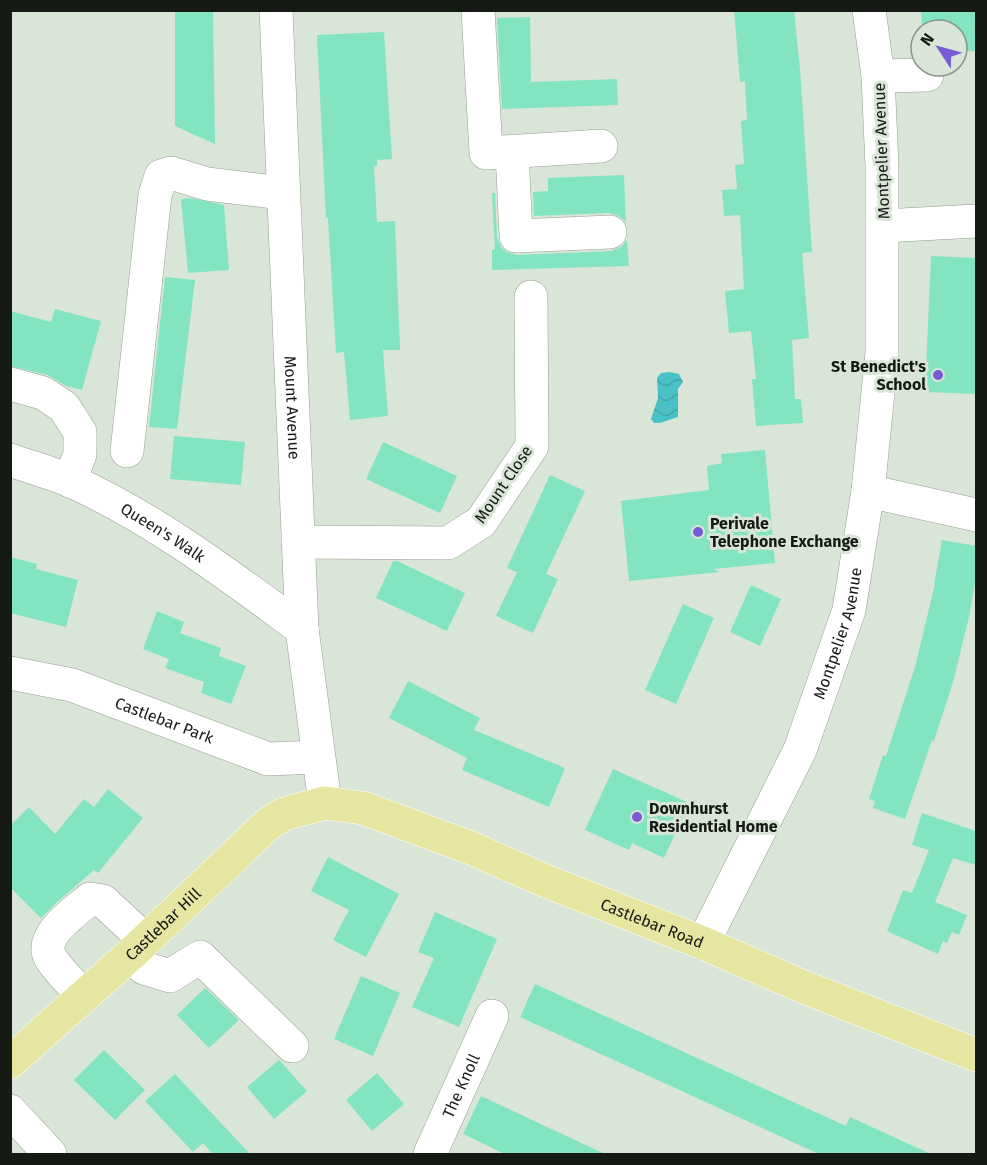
<svg xmlns="http://www.w3.org/2000/svg" width="987" height="1165" viewBox="0 0 987 1165" font-family="'Fira Sans',sans-serif">
  <style>
    .water { fill: url(#water-waves) }
    .building { fill: #83e4c1 }
    .lines { fill: none; stroke-linecap: round; stroke-linejoin: round }
    .minor-casing { stroke: #949f90; stroke-width: 34 }
    .major-casing { stroke: #fff; stroke-width: 34 }
    .minor { stroke: #fff; stroke-width: 33 }
    .major { stroke: #e6e5a2; stroke-width: 33 }
    .poi-dot { fill: #775cd6; stroke: #d9e5d6; stroke-width: 2 }
    .labels { text-anchor: middle; stroke-width: 6; stroke-linejoin: round; paint-order: stroke }
    .street-label { font-size: 16px; fill: #161a15; stroke: #d9e5d6 }
    .poi-label { font-size: 16px; font-weight: bold; fill: #161a15; stroke: #d9e5d6; text-anchor: start }
  </style>
  <defs>
    <pattern id="water-waves" width="16" height="10" patternUnits="userSpaceOnUse" patternTransform="scale(1.5)"><rect width="16" height="10" fill="#49c1c6"/><path d="M0 5q4-4 8 0t8 0" fill="none" stroke="#3fa5a9"/></pattern>
  </defs>
  <rect width="100%" height="100%" fill="#d9e5d6"/>
  <path class="water" d="M670,372l9,2 4,8 -5,7v28l-18,6h-6l-3,-4 7,-21 -1,-20 4,-5z"/>
  <path class="building" d="M175,10h38l2,134 -40,-18z
    M734,10h60l6,59 12,183 -10,1 7,85 -17,2 3,59h6l2,24 -47,3 -4,-47h4l-5,-48 -22,2 -4,-42 19,-2 -4,-74 -16,1 -2,-26 15,-1 -2,-24 9,-1 -3,-43 6,-1 -2,-39 -5,1z
    M921,10h55v41l-19,1v-22h-35z
    M530,17l1,65 86,-3 1,26 -116,4 -5,-91z
    M384,32l8,127 -15,1v6h-3l3,56 18,-1 5,129h-17l5,66 -38,4 -6,-68 -8,1 -8,-135h-2l-9,-183z
    M624,175l2,47 -7,-6 -10,-3 -75,3 -1,-24 15,-1v-13z
    M492,193h3l2,44 4,10 6,5 10,3 94,-4 10,-4 6,-7 2,26 -137,4v-20l3,-1z
    M190,198l34,7 5,65 -41,3 -7,-74z
    M931,256l45,2v136l-51,-2z
    M165,277l30,3 -18,149 -28,-2z
    M55,309l46,12 -19,69 -16,-4 -18,-11 -38,-9v-55l41,11z
    M174,436l71,6 -4,43 -71,-6z
    M383,442l74,34 -17,37 -74,-34z
    M765,450l10,113 -62,6 7,3 -91,9 -8,-80 88,-11 -2,-24 15,-3 -1,-9z
    M550,475l35,16 -39,83 12,5 -25,54 -37,-17 21,-44 -10,-4z
    M942,540l34,6v32l-7,39 -16,65 -19,59 -2,-1 -27,79 -32,-11 2,-7 -6,-2 14,-44 3,1 29,-89 20,-83h-1z
    M10,557l27,7 -1,5 42,11 -12,47 -56,-14z
    M393,561h4l68,32 -18,38 -71,-33z
    M751,585l30,14 -21,47 -30,-14z
    M683,604l31,14 -38,86 -31,-14z
    M157,611l27,11 -4,11 41,15 -2,8 27,10 -15,38 -30,-11 3,-11 -39,-14 4,-9 -26,-10z
    M408,681l72,37 -6,12 91,38 -16,39 -87,-37 5,-12 -78,-40z
    M613,769l76,34 -25,55 -32,-15 -3,7 -44,-20z
    M108,789l35,29 -45,55 -4,-3 -38,33 -15,15 -31,-31v-61l19,-19 26,27 29,-35 10,8z
    M922,813l54,18v34l-23,-7 -18,44 32,13 -8,20 -7,-3 -5,11 -4,-2 -5,13 -51,-23 16,-41 9,3 17,-43 -17,-5z
    M328,857l71,37 -33,63 -33,-17 16,-30 -38,-19z
    M435,912l62,27 -38,88 -47,-20 22,-49 -16,-6z
    M361,976l39,17 -27,63 -39,-17z
    M535,984l311,142 4,-9 83,38h-112l-301,-138z
    M205,988l34,32 -30,28 -32,-33z
    M104,1050l41,40 -30,30 -41,-40z
    M279,1060l28,31 -33,28 -27,-32z
    M377,1073l27,31 -32,27 -26,-31z
    M175,1074l76,81h-37l-11,-12 -10,9 -48,-51z
    M481,1096l126,59h-100l-44,-21z"/>
  <g class="lines">
    <g class="minor-casing">
      <g id="minor">
        <path id="s1" d="M276,10l26,619 23,174"/>
        <path d="M478,10l8,143 115,-7"/>
        <path d="M878,76l49,-1"/>
        <path d="M512,152l4,84 94,-4"/>
        <path d="M883,226l93,-5"/>
        <path d="M10,384l33,9 21,14 16,25v22l-10,27"/>
        <path d="M127,451l28,-256 6,-19 10,-3 36,11 76,9"/>
        <path id="s2" d="M10,460c20,7 42,13 61,21 84,38 157,94 231,148"/>
        <path d="M868,491l108,24"/>
        <path d="M298,542l150,1 33,-21 51,-76 -1,-149"/>
        <path id="s3" d="M10,673l62,12 196,74 50,-2"/>
        <path id="s4" d="M703,943l97,-193 49,-140 19,-119 14,-138v-187l-4,-90 -9,-66"/>
        <path d="M130,955l14,13 26,8 30,-19 92,89"/>
        <path d="M84,996c-11,-12 -26,-25 -34,-39 -11,-22 26,-46 40,-58l13,2 42,39"/>
        <path d="M10,1111l40,43"/>
        <path id="s5" d="M430,1154l62,-138"/>
      </g>
    </g>
    <g class="major-casing">
      <g id="major">
        <path id="s6" d="M10,1062l120,-107 138,-131 16,-10 41,-11 38,5 108,40 77,34 155,61 96,42 177,70"/>
      </g>
    </g>
    <use href="#minor" class="minor"/>
    <use href="#major" class="major"/>
  </g>
  <g class="poi-dot">
    <circle cx="938" cy="375" r="6"/>
    <circle cx="698" cy="532" r="6"/>
    <circle cx="637" cy="817" r="6"/>
  </g>
  <g class="labels">
    <g class="street-label">
      <text transform="translate(881 151) rotate(-92)" y="6">Montpelier Avenue</text>
      <text dy="6" stroke="none"><textPath href="#s1" startOffset="398">Mount Avenue</textPath></text>
      <text transform="translate(503 484) rotate(-56)" y="6">Mount Close</text>
      <text dy="6" stroke="none"><textPath href="#s2" startOffset="170">Queen's Walk</textPath></text>
      <text dy="6" stroke="none"><textPath href="#s4" startOffset="339">Montpelier Avenue</textPath></text>
      <text dy="6" stroke="none"><textPath href="#s3" startOffset="162">Castlebar Park</textPath></text>
      <text dy="6" stroke="none"><textPath href="#s6" startOffset="762">Castlebar Road</textPath></text>
      <text dy="6" stroke="none"><textPath href="#s6" startOffset="206">Castlebar Hill</textPath></text>
      <text dy="6" stroke="none"><textPath href="#s5" startOffset="75">The Knoll</textPath></text>
    </g>
    <g class="poi-label">
      <text x="926" y="372" text-anchor="end">St Benedict's<tspan x="926" dy="18">School</tspan></text>
      <text x="710" y="529">Perivale<tspan x="710" dy="18">Telephone Exchange</tspan></text>
      <text x="649" y="814">Downhurst<tspan x="649" dy="18">Residential Home</tspan></text>
    </g>
  </g>
  <rect width="987" height="1165" fill="none" stroke="#161a15" stroke-width="24"/>
  <g transform="translate(939 48) rotate(306)"><circle r="28" fill="#d9e5d6" stroke="#8b9489" stroke-width="1.5"/>
  <path d="M0-4.5L10 22L0 15L-10 22Z" fill="#775cd6"/>
  <text y="-9" font-size="16" font-weight="bold" text-anchor="middle" fill="#161a15">N</text>
  </g>
</svg>
